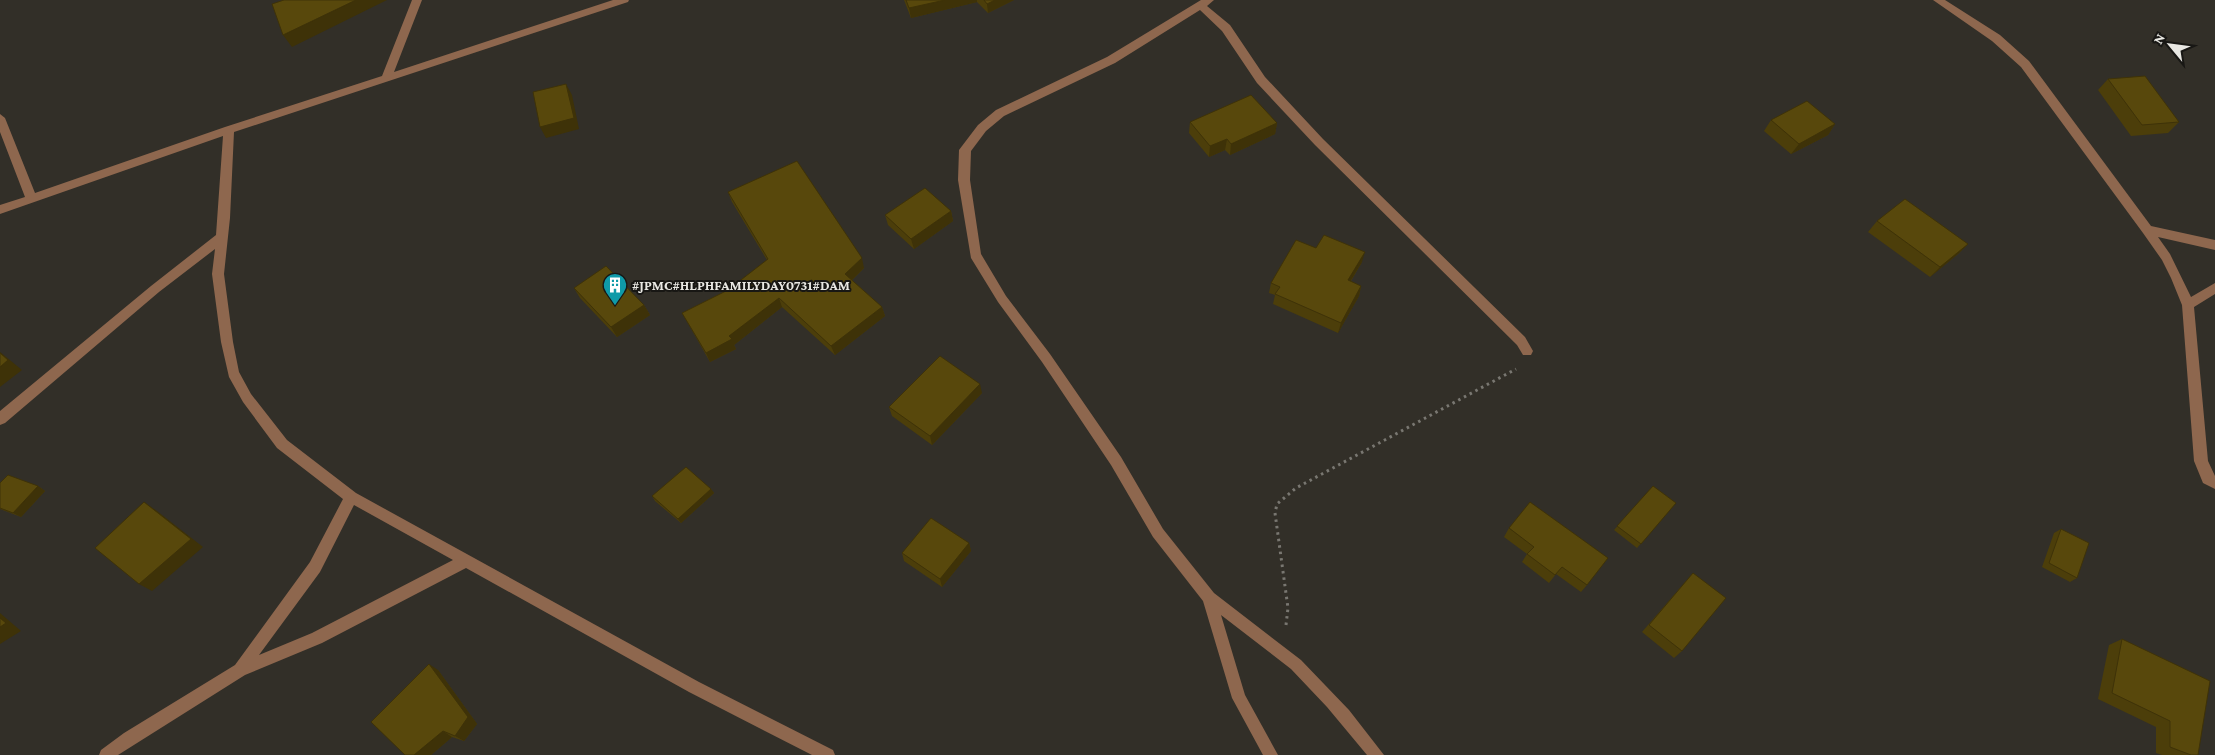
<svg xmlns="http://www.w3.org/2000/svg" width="2215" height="755" viewBox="0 0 2215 755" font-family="'Crimson Pro',serif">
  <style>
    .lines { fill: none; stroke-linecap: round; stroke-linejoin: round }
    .path { stroke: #797771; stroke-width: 3; stroke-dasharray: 2.5 4; stroke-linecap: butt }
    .minor { fill: #8e674e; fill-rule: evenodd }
    .wall { fill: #4c3e0a }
    .shaded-wall { fill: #3e3208 }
    .building { fill: #58480c; stroke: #3e3208 }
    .labels { text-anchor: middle; stroke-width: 4; stroke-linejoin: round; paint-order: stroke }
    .poi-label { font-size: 14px; font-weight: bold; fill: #e9e8e3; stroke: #181714; text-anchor: start }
  </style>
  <rect width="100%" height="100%" fill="#322f28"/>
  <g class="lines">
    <path class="path" d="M1286,625l2,-17 -13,-95 2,-9 19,-16 220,-119"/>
    <path class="minor" d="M412,0h10l-28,72 219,-72h16l-1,2 -394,130 -4,86 -6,56 9,68 6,30 12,22 36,46 69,53 343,189 134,68 2,5h-23l-123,-63 -223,-124 -144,75 -77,32 -127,80h-19l2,-5 23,-17 111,-68 75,-103 33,-63 -66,-51 -34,-46 -14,-25 -8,-35 -9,-68 3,-25 -56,43 -154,131 -5,2v-14l151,-125 65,-51 7,-99 -223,78v-9l25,-8 -25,-65v-18l5,4 30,75 190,-66 157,-51zM354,505l99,55 -141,73 -53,22 61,-83z
      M1201,0h13l-7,6 23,19 35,52 58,62 202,198 8,14 -2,4h-8l-6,-10 -202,-200 -58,-62 -35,-52 -22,-21 -85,53 -111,53 -18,15 -15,20 -1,29 11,74 25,42 44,58 71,103 42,72 51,64 87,67 48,50 35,45h-17l-40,-48 -36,-38 -70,-54 24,80 33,60h-15l-31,-57 -29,-97 -50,-64 -42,-72 -69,-103 -44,-60 -27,-44 -13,-78 1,-30 19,-25 18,-15 111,-53z
      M1933,0h12l55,35 29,26 122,165 64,14v10l-57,-13 12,17 21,43 24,-14v11l-21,13 14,154 7,15v13l-12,-6 -9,-22 -12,-156 -11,-27 -9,-18 -19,-27 -122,-166 -29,-26z"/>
  </g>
  <path class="wall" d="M904,0h110l-26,13 -11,-11 -66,16z
    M2108,79l71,43 -11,11 -37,3 -33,-46z
    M1771,120l64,4 -7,11 -37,19 -27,-23z
    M1190,122l87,1 -2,11 -45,21 -5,-5 -16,7 -20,-24z
    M728,192l136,76 -12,12 30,27 3,9 -50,39 -53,-48 -48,38 2,4 -26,13 -28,-49 46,-23 39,-30 -35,-58z
    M951,211l2,10 -39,28 -26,-24 -3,-10z
    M1877,221l91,23 -10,10 -28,23 -62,-45z
    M1316,248l46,14 -11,19 10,5 -2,10 -21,37 -65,-29 2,-9 -6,-2 2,-10z
    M574,288l70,17 6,10 -33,22 -37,-39z
    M982,393l-50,52 -40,-29 -3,-9z
    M0,483l38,3 7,5 -24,26 -21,-8z
    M1653,486l23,17 -39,45 -23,-18z
    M711,489l3,4 -33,30 -26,-22 -3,-5z
    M1509,528l78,57 -6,7 -25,-18 -7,9 -27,-21 5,-8 -23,-17z
    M2061,529l16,49 -7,4 -28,-15 12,-34z
    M969,543l2,8 -29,36 -38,-26 -2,-8z
    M1693,573l-11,78 -8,7 -32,-26 44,-51z
    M2122,639l76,116h-36l-6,-2v-26l-58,-28 11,-54z
    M438,670l39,54 -13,17 -12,-4 -21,18z"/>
  <path class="shaded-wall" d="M356,0h31l-95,47 -9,-12z
    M945,0h32v2l-66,16 -2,-10z
    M995,0h19l-26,13 -1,-9z
    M566,84l6,11 7,34 -33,9 -6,-11z
    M1277,123l-2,11 -45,21 1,-11z
    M1835,124l-7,11 -37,19 8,-10z
    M1227,139l-2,11 -16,7 1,-11z
    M951,211l2,10 -39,28 -3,-10z
    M1968,244l-10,10 -28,23 10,-10z
    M1365,252l-3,10 -17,28 3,-10z
    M862,258l2,10 -16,16 -3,-10z
    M1361,286l-2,10 -21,37 3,-10z
    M779,298l3,9 -48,38 2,4 -26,13 -4,-9z
    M644,305l6,10 -33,22 -6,-10z
    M882,307l3,9 -50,39 -4,-9z
    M0,352l22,18 -22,17z
    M980,384l2,9 -50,52 -2,-9z
    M38,486l7,5 -24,26 -8,-4z
    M711,489l3,4 -33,30 -3,-4z
    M144,502l13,9 46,36 -51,44 -13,-7z
    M969,543l2,8 -29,36 -2,-8z
    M0,613l21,18 -21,13z
    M429,664l9,6 39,54 -13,17 -9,-5z
    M443,731l9,6 -21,18h-17z"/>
  <path class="building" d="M284,0h72l-73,35 -11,-31z
    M906,0h39l-36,8z
    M984,0h11l-8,4z
    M2145,76l34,46 -37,3 -34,-46z
    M566,84l8,34 -34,9 -7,-35z
    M1251,95l26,28 -46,21 -4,-5 -17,7 -20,-24z
    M1807,101l28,23 -36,20 -28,-24z
    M797,161l65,97 -17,16 37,33 -51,39 -52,-48 -50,38 3,3 -26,14 -24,-40 46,-23 40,-31 -40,-67z
    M925,188l26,23 -40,28 -26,-24z
    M1905,199l63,45 -28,23 -63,-46z
    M1324,235l41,17 -17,28 13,6 -20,37 -66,-29 5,-7 -9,-4 25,-43 20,8z
    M606,266l38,39 -33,22 -37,-39z
    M0,353l8,7 -8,7z
    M940,356l40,28 -50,52 -41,-29z
    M686,467l25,22 -33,30 -26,-23z
    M8,475l30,11 -25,27 -13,-5v-25z
    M1653,486l23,17 -35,41 -24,-18z
    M144,502l47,37 -52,45 -44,-36z
    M1530,502l78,56 -21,27 -25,-18 -7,8 -28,-21 7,-7 -25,-19z
    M931,518l38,25 -29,36 -38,-26z
    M2061,529l28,14 -12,35 -28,-15z
    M1693,573l33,25 -44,53 -33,-26z
    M0,618l6,5 -6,4z
    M2122,639l88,42 -12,74h-7l-21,-8v-26l-58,-28z
    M429,664l39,53 -13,19 -12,-5 -29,24h-9l-34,-33z"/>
  <defs>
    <g id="building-pin" transform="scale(1.25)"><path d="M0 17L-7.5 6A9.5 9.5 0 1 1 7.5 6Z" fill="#0f9aa8" stroke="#181714"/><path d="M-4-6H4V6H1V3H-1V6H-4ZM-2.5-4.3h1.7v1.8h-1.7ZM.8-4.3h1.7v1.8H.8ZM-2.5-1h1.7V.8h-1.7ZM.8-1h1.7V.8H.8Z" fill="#fff"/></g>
  </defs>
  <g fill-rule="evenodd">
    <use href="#building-pin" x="615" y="285"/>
  </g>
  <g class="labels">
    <g class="poi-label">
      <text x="632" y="290">#JPMC#HLPHFAMILYDAY0731#DAM</text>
    </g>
  </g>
  <g transform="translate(2170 45) rotate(299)" stroke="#181714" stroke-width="4" paint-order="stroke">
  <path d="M0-4L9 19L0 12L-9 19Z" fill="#e9e8e3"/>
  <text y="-8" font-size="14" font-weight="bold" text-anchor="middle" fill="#e9e8e3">N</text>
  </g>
</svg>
